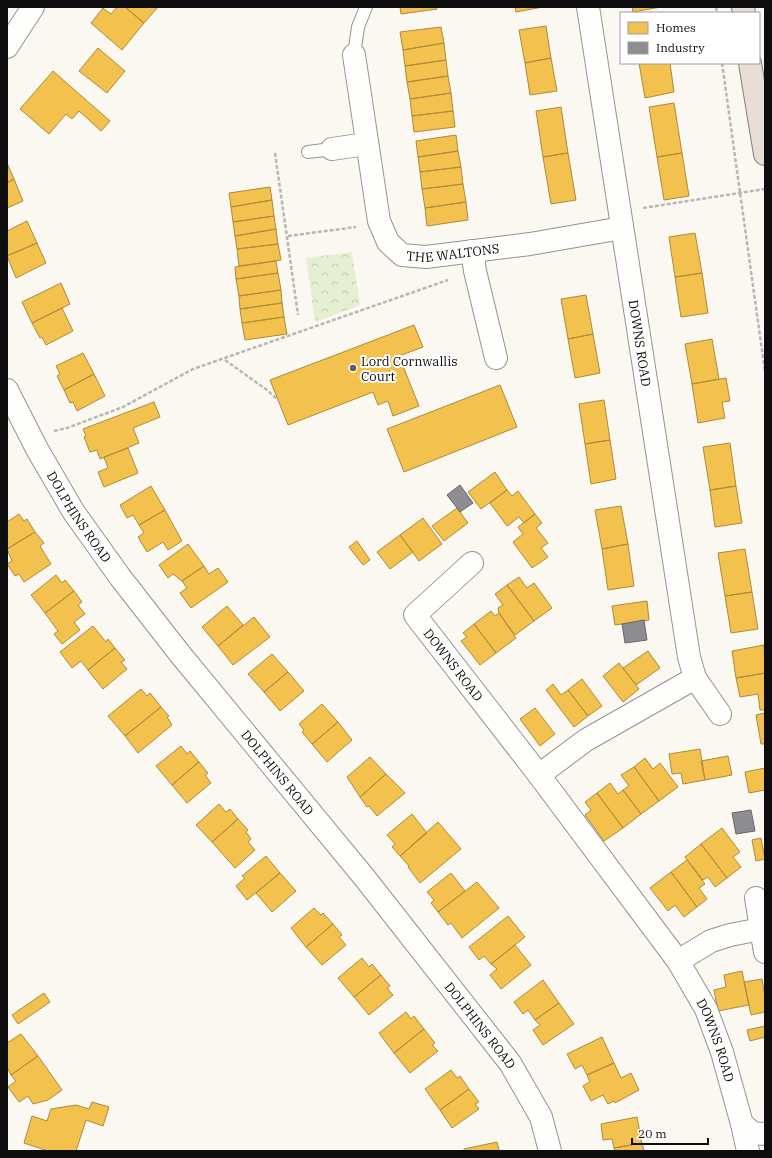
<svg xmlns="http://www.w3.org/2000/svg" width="772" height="1158" viewBox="0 0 772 1158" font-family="'IBM Plex Serif',serif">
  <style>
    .park { fill: url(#park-crowns) }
    .homes { fill: #f2c14e; stroke: #ad8b3a }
    .industry { fill: #8d8d92; stroke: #67676a }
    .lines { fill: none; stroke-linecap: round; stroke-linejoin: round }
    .lane-casing { stroke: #949390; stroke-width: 14 }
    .street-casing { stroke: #949390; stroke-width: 24 }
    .highway-casing { stroke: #81807d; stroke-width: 24 }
    .path { stroke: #b8b7b6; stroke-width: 2.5; stroke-dasharray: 4 2; stroke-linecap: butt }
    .lane { stroke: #fefefd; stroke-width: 12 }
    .street { stroke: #fefefd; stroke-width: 22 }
    .highway { stroke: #e8ded6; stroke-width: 22 }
    .poi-dot { fill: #605f5d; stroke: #fff; stroke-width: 1.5 }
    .labels { text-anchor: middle; stroke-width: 4; stroke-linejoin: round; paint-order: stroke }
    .street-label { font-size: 13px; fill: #0d0d0d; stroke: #fff }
    .poi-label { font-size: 13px; fill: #0d0d0d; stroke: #fff; text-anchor: start }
  </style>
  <defs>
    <pattern id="park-crowns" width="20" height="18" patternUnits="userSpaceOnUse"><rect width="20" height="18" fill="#e5efd2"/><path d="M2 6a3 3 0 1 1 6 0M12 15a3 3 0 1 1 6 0" fill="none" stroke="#c3ccb3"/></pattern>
  </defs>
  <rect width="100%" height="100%" fill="#faf8f1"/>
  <path class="park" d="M352,252l8,53 -45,17 -9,-64z"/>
  <path class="homes" d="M117,7h8l19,16 -22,27 -31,-27 12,-15 8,6z
    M125,7h33l-14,16z
    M400,7h36l1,2 -36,5z
    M515,7h28l-27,5z
    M632,7h29l-28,5z
    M546,26l5,32 -26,5 -6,-33z
    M441,27l3,16 -41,7 -3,-18z
    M444,43l2,17 -41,6 -2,-16z
    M98,48l27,23 -18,22 -28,-22z
    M551,58l6,33 -27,4 -5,-32z
    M446,60l2,16 -41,6 -2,-16z
    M639,63h31l4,29 -29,6z
    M53,71l57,50 -9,10 -22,-20 -7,8 -6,-5 -17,20 -29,-25z
    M448,76l3,17 -41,6 -3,-17z
    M451,93l2,18 -41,5 -2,-17z
    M674,103l8,50 -25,4 -8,-50z
    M561,107l7,46 -25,4 -7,-46z
    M453,111l2,16 -41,5 -2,-16z
    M456,135l2,16 -40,6 -2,-16z
    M458,151l3,16 -41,5 -2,-15z
    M568,153l8,47 -25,4 -8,-47z
    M682,153l7,43 -25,4 -7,-43z
    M7,163l7,16 -7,4z
    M461,167l2,17 -41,5 -2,-17z
    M14,179l9,22 -16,7v-25z
    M463,184l3,18 -41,6 -3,-19z
    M270,187l2,13 -41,7 -2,-14z
    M272,200l2,16 -41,6 -2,-15z
    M466,202l2,18 -41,6 -2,-18z
    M274,216l2,13 -41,7 -2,-14z
    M27,221l10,22 -30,13v-25z
    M276,229l2,15 -41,5 -2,-13z
    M695,233l7,40 -27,4 -6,-40z
    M37,243l9,20 -30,15 -9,-22z
    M278,244l3,16 -42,6 -2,-17z
    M276,261l2,12 -42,6 -1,-12z
    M278,273l3,17 -42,6 -3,-17z
    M702,273l6,40 -27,4 -6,-40z
    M61,283l9,21 -38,19 -10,-21z
    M281,290l1,13 -42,6 -1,-13z
    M586,295l7,39 -25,5 -7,-40z
    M282,303l2,14 -42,6 -2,-14z
    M62,308l11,23 -27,14 -4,-8 -2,1 -8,-15z
    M284,317l3,17 -42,6 -3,-17z
    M414,325l9,22 -24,9 20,50 -26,10 -5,-15 -10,4 -5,-13 -85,33 -18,-45z
    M593,334l7,39 -25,5 -7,-39z
    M712,339l7,40 -27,5 -7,-40z
    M83,353l11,21 -30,16 -7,-14 3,-2 -4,-8z
    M94,374l11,22 -28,15 -4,-9 -3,1 -6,-13z
    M726,378l4,23 -8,1 3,16 -27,5 -6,-39z
    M500,385l17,42 -113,45 -17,-43z
    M604,400l6,40 -25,4 -6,-40z
    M154,402l6,15 -27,11 6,15 -39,16 -3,-9 -7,2 -6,-15 2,-1 -3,-7z
    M610,440l6,39 -25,5 -6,-40z
    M730,443l6,43 -26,4 -7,-43z
    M128,448l10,25 -34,14 -6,-15 10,-4 -4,-11z
    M495,472l12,18 -26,19 -13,-17z
    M151,486l14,24 -26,15 -6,-10 -6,3 -7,-13z
    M736,486l6,37 -27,4 -5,-37z
    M507,490l5,6 6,-5 17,23 -11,9 -5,-6 -12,9 -17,-23z
    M621,506l7,38 -26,5 -7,-39z
    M457,508l11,15 -24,18 -12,-15z
    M165,510l17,31 -14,9 -5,-8 -16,10 -9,-15 6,-4 -5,-8z
    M19,514l5,7 3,-2 8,13 -28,17v-27z
    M535,514l7,9 -6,5 12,15 -7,5 7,9 -16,11 -19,-26 10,-8 -5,-7z
    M423,518l19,26 -23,17 -19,-26z
    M35,532l9,11 -4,3 11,18 -27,18 -5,-8 -4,2 -8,-12 5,-3 -5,-12z
    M400,535l13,17 -23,17 -13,-17z
    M357,541l13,19 -7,5 -14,-18z
    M188,544l16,22 -22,15 -9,-7 -5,4 -9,-13z
    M628,544l6,42 -26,4 -6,-41z
    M745,549l7,43 -27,4 -7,-43z
    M204,566l5,8 9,-6 10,14 -37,26 -11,-15 7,-5 -5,-7z
    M56,575l6,8 3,-3 9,11 -29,22 -14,-18z
    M519,577l8,11 7,-5 18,25 -18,13 -27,-36z
    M507,585l27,36 -19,14 -16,-22 -1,-5 5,-3 -8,-11z
    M74,591l8,11 -4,3 7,9 -11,8 6,8 -18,14 -8,-10 4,-3 -13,-18z
    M752,592l6,37 -27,4 -6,-37z
    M647,601l2,19 -34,5 -3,-19z
    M227,606l16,19 -25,21 -16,-19z
    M491,611l4,5 4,-3 17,25 -20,15 -22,-29z
    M254,617l16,20 -37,28 -15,-19z
    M474,624l22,29 -16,12 -19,-24 6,-4 -4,-4z
    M93,626l13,16 2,-3 7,9 -27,22 -7,-9 -9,7 -12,-16z
    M764,645l1,28 -29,5 -4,-27z
    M115,648l10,12 -4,2 6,7 -24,20 -15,-19z
    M648,651l12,17 -24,17 -13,-17z
    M272,654l16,18 -24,20 -16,-18z
    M619,663l20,26 -16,13 -20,-26z
    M288,672l16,19 -24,20 -16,-19z
    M765,673v37h-5l-2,-16 -18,3 -4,-19z
    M582,679l20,27 -14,10 -20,-26z
    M553,684l8,11 7,-5 20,26 -14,11 -28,-37z
    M141,689l6,7 3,-3 11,14 -36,29 -17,-20z
    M322,704l16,18 -26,22 -10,-12 2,-2 -5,-6z
    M161,707l8,9 -2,1 5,8 -34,28 -13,-17z
    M535,708l20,26 -15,12 -20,-27z
    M765,713v31h-4l-5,-29z
    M338,722l14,18 -25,22 -15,-18z
    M181,746l6,8 3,-3 9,11 -27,23 -16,-19z
    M700,749l5,31 -22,4 -2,-11 -9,1 -3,-20z
    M728,756l4,19 -27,5 -4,-19z
    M370,757l16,17 -26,23 -13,-20z
    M645,758l8,11 7,-6 18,24 -19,14 -25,-34z
    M199,762l9,11 -3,2 6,8 -24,20 -15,-18z
    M634,767l25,34 -18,13 -18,-24 6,-4 -8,-11z
    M765,768v22l-16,3 -4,-21z
    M386,774l19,19 -28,23 -8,-10 -2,1 -7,-10z
    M610,783l8,11 5,-4 18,24 -18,14 -26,-35z
    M597,793l26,35 -19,13 -19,-26 6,-5 -6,-8z
    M219,804l7,8 4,-3 8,10 -26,23 -16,-17z
    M412,814l15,19 -27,23 -8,-9 3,-3 -8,-9z
    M238,819l10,11 -2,2 5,7 -3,3 7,8 -20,18 -23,-26z
    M438,822l23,27 -41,34 -12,-16 1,-1 -9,-10z
    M722,828l18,24 -7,5 8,10 -14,11 -26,-34z
    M761,838l4,21 -9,2 -4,-21z
    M701,844l26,34 -12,9 -7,-10 -5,3 -18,-23z
    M266,856l14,17 -33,27 -11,-14 9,-8 -3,-2z
    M687,860l18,24 -6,4 8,11 -10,8 -26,-35z
    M671,872l26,35 -13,10 -9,-12 -7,6 -18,-23z
    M280,873l16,18 -24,21 -16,-19z
    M451,873l14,18 -27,21 -7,-9 3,-3 -7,-8z
    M477,882l22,26 -37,30 -11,-15 -3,2 -10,-13z
    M314,908l7,7 2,-2 10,11 -27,23 -15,-19z
    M508,916l17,21 -34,27 -7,-8 -5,4 -10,-13z
    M333,924l9,11 -3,2 7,8 -24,20 -16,-18z
    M515,945l16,20 -30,24 -11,-14 7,-6 -6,-5z
    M362,958l7,9 3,-3 9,11 -27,22 -16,-19z
    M742,971l7,34 -31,6 -4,-21 12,-3 -2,-12z
    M381,975l9,11 -3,2 6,7 -24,20 -15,-18z
    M762,979l3,18v15l-14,3 -7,-33z
    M543,980l16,23 -24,17 -7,-10 -5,4 -9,-12z
    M44,993l6,9 -32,22 -6,-9z
    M559,1003l15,21 -31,21 -10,-15 7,-5 -5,-5z
    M406,1012l5,7 3,-3 10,13 -30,24 -15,-20z
    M765,1026v11l-15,4 -3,-11z
    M424,1029l11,14 -3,2 6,6 -28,22 -16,-20z
    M21,1034l17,22 -27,19 -4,-8v-24z
    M602,1037l12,26 -27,12 -5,-10 -7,4 -8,-15z
    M38,1056l24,34 -14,10 -15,4 -5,-8 -9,6 -11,-15 8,-6 -5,-6z
    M614,1063l7,15 10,-5 8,17 -24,13 -1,-2 -6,3 -5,-9 -12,6 -8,-15 7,-4 -3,-7z
    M451,1070l6,8 3,-2 9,13 -29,21 -15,-21z
    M469,1089l10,13 -4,2 4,5 -27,19 -12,-18z
    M92,1102l17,5 -6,19 -17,-6 -10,31h-28l-24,-8 8,-27 15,5 4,-12 25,-4 13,4z
    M637,1117l5,26 -28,5 -2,-9 -9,1 -2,-16z
    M497,1142l2,8 3,1h-38v-2z
    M642,1143l2,8h-29l-1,-3z"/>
  <path class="industry" d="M460,485l13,18 -13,9 -13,-17z
    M644,620l3,20 -22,3 -3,-19z
    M751,810l4,21 -19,3 -4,-21z"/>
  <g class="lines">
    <g class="lane-casing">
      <path id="lane" d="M354,55l4,-28 8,-20
        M308,152l24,-3"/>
    </g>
    <g class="street-casing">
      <g id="street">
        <path id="s1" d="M588,7l101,650 6,21 25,36"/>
        <path d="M7,47l26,-40"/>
        <path id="s2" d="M354,55l25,166 9,21 14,13 24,2 104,-13 92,-16"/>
        <path d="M332,149l34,-5"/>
        <path d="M472,251l3,20 21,87"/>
        <path id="s3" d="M7,390l30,59 36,62 47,66 60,77 184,223 146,186 31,54 9,34"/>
        <path id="s4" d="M472,563l-57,52 124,160 139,186 28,48 16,43 20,72 11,9 12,1"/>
        <path d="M539,775l47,-35 109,-62"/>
        <path d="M756,898l9,54"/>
        <path d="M678,961l33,-20 19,-6 31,-6"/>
        <path d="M742,1124l6,27"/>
      </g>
    </g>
    <g class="highway-casing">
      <path id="highway" d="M743,7l1,6
        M750,63l15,91"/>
    </g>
    <path class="path" d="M716,7l1,6
      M722,63l43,309
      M275,153l23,162
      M643,208l122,-19
      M288,236l68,-9
      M225,360l42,30 12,11
      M54,431l13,-3 56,-21 70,-38 255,-89"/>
    <use href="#lane" class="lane"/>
    <use href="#street" class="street"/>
    <use href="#highway" class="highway"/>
  </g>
  <circle class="poi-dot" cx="353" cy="368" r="4"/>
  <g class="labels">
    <g class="street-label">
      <text dy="5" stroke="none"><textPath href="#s2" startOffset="261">THE WALTONS</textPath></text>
      <text dy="5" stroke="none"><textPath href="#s1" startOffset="340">DOWNS ROAD</textPath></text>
      <text dy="5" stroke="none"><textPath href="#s3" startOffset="146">DOLPHINS ROAD</textPath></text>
      <text dy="5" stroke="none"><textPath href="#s4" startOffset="140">DOWNS ROAD</textPath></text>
      <text dy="5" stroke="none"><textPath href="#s3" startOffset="470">DOLPHINS ROAD</textPath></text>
      <text dy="5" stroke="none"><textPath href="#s3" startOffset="794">DOLPHINS ROAD</textPath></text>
      <text dy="5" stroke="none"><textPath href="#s4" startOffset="600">DOWNS ROAD</textPath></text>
    </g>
    <g class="poi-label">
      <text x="361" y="366">Lord Cornwallis<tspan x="361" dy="15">Court</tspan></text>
    </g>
  </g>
  <rect width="772" height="1158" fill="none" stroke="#0d0d0d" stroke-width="16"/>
  <rect x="620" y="12" width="140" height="52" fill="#ffffff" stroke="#9e9e9e"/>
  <rect x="628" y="22" width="20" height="12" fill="#f2c14e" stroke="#9e9e9e"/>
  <text x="656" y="32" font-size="12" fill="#0d0d0d">Homes</text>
  <rect x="628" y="42" width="20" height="12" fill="#8d8d92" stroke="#9e9e9e"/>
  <text x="656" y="52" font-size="12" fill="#0d0d0d">Industry</text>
  <path d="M632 1138v6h76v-6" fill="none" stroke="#0d0d0d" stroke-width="2"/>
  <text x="638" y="1138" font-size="12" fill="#0d0d0d" stroke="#ffffff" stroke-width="3" paint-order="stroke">20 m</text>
</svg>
